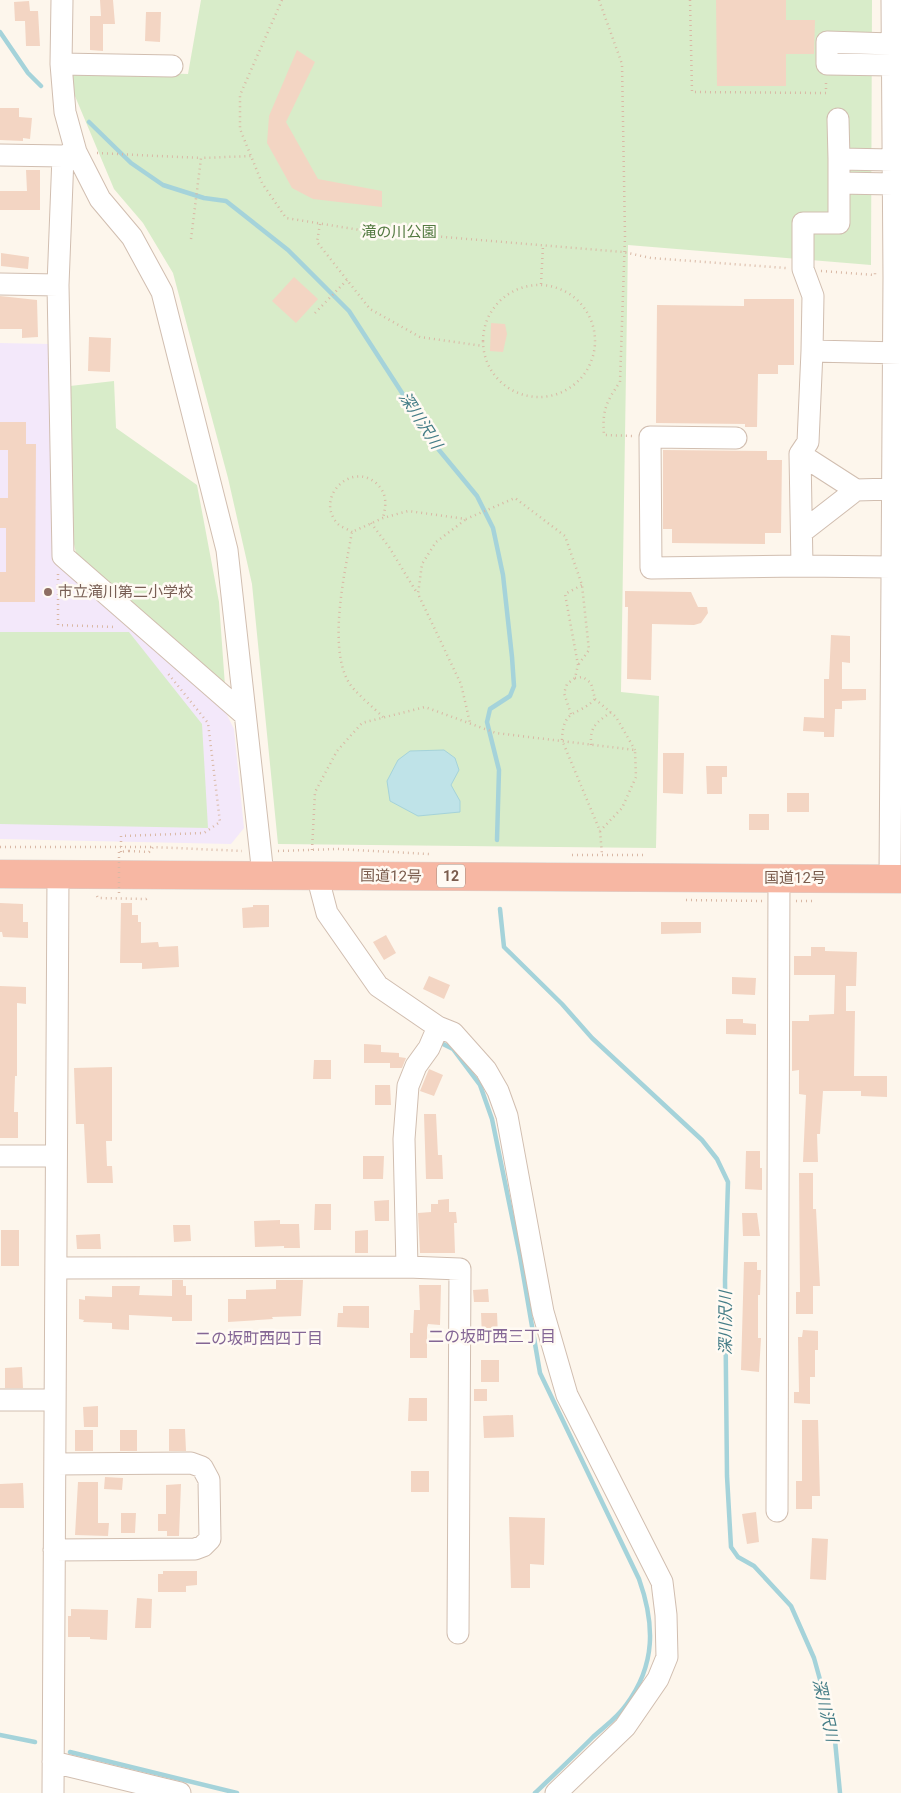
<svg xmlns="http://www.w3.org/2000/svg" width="901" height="1793" viewBox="0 0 901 1793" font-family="Roboto,'Noto Sans JP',sans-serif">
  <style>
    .education { fill: #f3e8fa }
    .green { fill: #d8ecc9 }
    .water { fill: #bfe3e8; stroke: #a5d3da }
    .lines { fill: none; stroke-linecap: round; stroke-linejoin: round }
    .stream { stroke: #a5d3da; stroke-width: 4.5 }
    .building { fill: #f3d5c3 }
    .minor-casing { stroke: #d1beb0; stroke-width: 23 }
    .highway-casing { stroke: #dad1cd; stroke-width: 29 }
    .path { stroke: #d9b8a5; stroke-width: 2.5; stroke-dasharray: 1 4; stroke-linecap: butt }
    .minor { stroke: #fff; stroke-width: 21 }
    .highway { stroke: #f7b7a3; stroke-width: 28 }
    .path-bridge { stroke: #d9b8a5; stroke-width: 2.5; stroke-dasharray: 1 4; stroke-linecap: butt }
    .education-dot { fill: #8d6e63; stroke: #fffaf3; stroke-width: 2 }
    .labels { text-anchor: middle; stroke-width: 5; stroke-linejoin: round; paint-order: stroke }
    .shield { fill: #fffaf3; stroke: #a28b7f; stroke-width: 1 }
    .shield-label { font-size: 14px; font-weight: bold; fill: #7a5c4d }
    .park-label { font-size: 15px; fill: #537a41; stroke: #fffaf3 }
    .education-label { font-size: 15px; fill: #785e54; stroke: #fffaf3; text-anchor: start }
    .street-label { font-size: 15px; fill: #7a5c4d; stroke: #fffaf3 }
    .water-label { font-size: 16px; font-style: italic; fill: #437c86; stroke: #fffaf3 }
    .neighbourhood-label { font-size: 16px; fill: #846695; stroke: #fffaf3 }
  </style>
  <rect width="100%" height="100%" fill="#fdf6ec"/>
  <path class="education" d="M0,343l49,1 9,217 168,152 8,16 10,99 -13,16 -231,-5z"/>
  <path class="green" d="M201,0h671l-1,265 -243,-20 -7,447 38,4 -3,152 -378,-4 -26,-260 -24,-106 -25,-93 -30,-112 -30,-50 -29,-34 -42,-100v-19l116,4z
    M114,381l2,47 81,57 22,117 6,84 -149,-133 -9,-40 3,-127z
    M0,632h129l73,92 6,104 -208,-4z"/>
  <path class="water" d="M444,750l11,8 4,12 -8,15 9,16v11l-42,4 -28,-15 -3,-20 11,-21 12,-9z"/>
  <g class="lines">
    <path class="stream" d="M0,32l28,41 13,13
      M89,122l42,41 32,22 41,13 22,3 62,49 61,61 90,139 38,46 16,32 10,47 9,82 2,29 -4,10 -20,13 -3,13 12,48 -2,70
      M500,909l4,38 58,57 30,34 110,102 15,19 11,23 -3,98 2,196 4,71 7,10 16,9 37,40 23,52 20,72 6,63
      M441,1043l12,6 27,36 12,34 28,137 20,117 99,206c16,45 17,86 -13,126 -8,12 -22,22 -33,32 -19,19 -38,37 -58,56
      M0,1735l35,7
      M70,1752l167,41"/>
  </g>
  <path class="building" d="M100,0h13l2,24h-12v27l-13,-1v-34h11z
    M716,0h70v20h29l-1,34h-28v32h-69z
    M29,1l1,10h8l2,35h-14l-1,-25h-10l-1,-19z
    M146,12h15l-1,30 -15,-1z
    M297,50l18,12 -29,60 32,57 64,12v16l-69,-8 -21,-11 -25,-45 2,-27z
    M0,108h19v9l13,1 -2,21 -7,-1v3l-23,-1z
    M26,170h14v40h-40v-19h27z
    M1,253l28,4 -1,12 -27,-3z
    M294,277l24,22 -22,24 -24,-22z
    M0,296l37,4 1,37 -16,1v-9h-22z
    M744,299h50v66h-16v9h-20l-1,53h-12v-3l-89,-1 1,-118 87,1z
    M491,323l14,1 2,10 -4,18 -13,-1z
    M89,337l22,1 -1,34 -22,-1z
    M0,422h26v22h10l-1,158h-35v-30h6v-44h-6v-30h8v-48h-8z
    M663,450l104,1v9h15l-1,73h-16v11l-93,-1v-14h-9z
    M625,591l66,1 7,15h9l1,6 -7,10 -7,2 -42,-1 -1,56 -24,-1 1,-72h-3z
    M831,635l19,1v27l-8,-1v27h24v11l-24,1v8h-7l-1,28h-10v-5l-21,-1 1,-14 20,1v-39h5z
    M663,753h21l-1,41 -20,-1z
    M706,766h21v11h-5v17h-15z
    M787,793h22v19h-22z
    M749,814h20v16h-20z
    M0,903l23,1v18h5v16l-25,-1 -1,-5h-2z
    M121,903h11v12h6v7h3v21l17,-1 1,5 19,-1 1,21 -37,2v-6h-22z
    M253,905h16v22l-26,1 -1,-20 11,-1z
    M661,922h40v11l-40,1z
    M386,935l10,18 -12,7 -11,-18z
    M811,947h14v4l32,1 -1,34h-10v25h9l-1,65h33v21l-26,-1v-5h-38l-3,43h-3l1,28h-15l3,-67 -7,-1v-24l-7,1v-50h17v-6l25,-1 1,-39h-41v-19h17z
    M429,976l21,9 -6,14 -21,-10z
    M732,977l24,1 -1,17 -23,-1z
    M0,986l26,1v17l-9,-1v73h-2l-1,36h4v26h-18z
    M726,1019h17v4l13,1v11l-30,-1z
    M364,1044l17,1v7l18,1v4l7,1 -4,10h-12v-5h-26z
    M314,1060h17v19h-18z
    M112,1067v74h-6l1,25h5l1,17h-26l-3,-59h-8l-2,-56z
    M429,1069l14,6 -9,21 -14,-5z
    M375,1085h15l1,20h-16z
    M424,1114h12l2,41h4l1,24h-17z
    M746,1151h14v17h2v22l-17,-1z
    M363,1156h21l-1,23h-20z
    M799,1173h14v36h3l4,77h-7v28h-17v-22h4z
    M449,1199v13h7l1,11h-3l1,30h-35l-2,-40 13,-1v-8h7v-4z
    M389,1200v21h-14l-1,-20z
    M315,1204h16v26h-17z
    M742,1213h15l3,23h-17z
    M280,1220v4h19l1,24h-16v-2l-29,1 -1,-26z
    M173,1225h17l1,16 -17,1z
    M1,1230h18v36h-18z
    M368,1230v23h-13v-22z
    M100,1234l1,15h-24l-1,-14z
    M744,1262h13v8h4l-1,25h-2v43h3l-2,34 -18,-2z
    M172,1280h11v6h3v9h6v26h-20v-4l-43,-2v15l-17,-1v-6l-29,-1 1,-2 -5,-1v-20l6,1v-4l27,1v-11h28l-1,9 33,1z
    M276,1280h27l-2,36 -29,1 1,2 -45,3v-23h18v-9l30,-1z
    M419,1285h22l-1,40 -12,-1 -1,4v30h-17v-25h3l1,-23h6z
    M488,1289l1,13h-15l-1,-12z
    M343,1306h26v22l-32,-1 1,-14h5z
    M481,1313h16l1,24h-16z
    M803,1330l15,1v19h-3v27h-5v27l-16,-1v-11h5l-1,-55h4z
    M481,1360h18v22h-18z
    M22,1367l1,21h-18v-20z
    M474,1389h13v12h-13z
    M409,1398h18v23h-19z
    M98,1406v21h-14l-1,-20z
    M513,1415l1,22 -30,1 -1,-22z
    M802,1420h16l2,76h-8v13h-16v-28h6z
    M169,1429h16l1,22h-17z
    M75,1430h18v21h-18z
    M120,1430h17v21h-17z
    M411,1471h18v21h-18z
    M105,1477l18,1 -1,12 -18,-1z
    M78,1482h20v41h11l-1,13 -33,-1z
    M23,1483l1,25h-24v-24z
    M181,1484l-2,52h-12v-5h-9v-17h8v-29z
    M756,1512l3,30 -12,2 -5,-30z
    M121,1513h15l-1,20h-14z
    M509,1517l36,1 -1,47 -14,-1v24h-19z
    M812,1538l16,1 -2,41 -16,-1z
    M163,1571h34v14l-11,1v6h-28v-18h5z
    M137,1598l15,1 -1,29h-16z
    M71,1609l37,1 -1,30 -17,-1v-2h-22v-21h3z"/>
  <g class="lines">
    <g class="minor-casing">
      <path id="minor" d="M62,0l-1,64 4,48 11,40 24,47 32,38 30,55 65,258 36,325
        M892,44l-65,-2v22l65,1
        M61,64l111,2
        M838,119l1,40
        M0,155l63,1 13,-4
        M63,156l-5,129 5,271 182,159
        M893,160l-54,-1v24l54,1
        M0,284l58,1
        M812,351l1,-55 -10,-27v-46h36v-40
        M736,438l-86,-1 1,131 151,-2 -2,-112 8,-12 4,-91 89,2
        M800,454l56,36
        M802,532l54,-42 36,-1
        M802,566l89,1
        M317,875l10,38 51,73 60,41 15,6 33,37 12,21 9,25 36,196 24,83 95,187 4,33 1,42 -9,22 -33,48 -69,66
        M890,879l4,-602 -2,-277
        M0,1156h56
        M407,1267l53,2 -2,364
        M56,1268l351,-1 -3,-128 4,-53 8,-20 13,-18 9,-21
        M0,1400h55
        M777,1511l2,-633
        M54,1550l141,-1 8,-3 7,-7 -1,-59 -7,-13 -11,-4 -136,1
        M53,1762l127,31
        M53,1793l5,-919"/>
    </g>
    <g class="highway-casing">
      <path id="highway" d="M0,874l901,5"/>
    </g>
    <path class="path" d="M282,0l-42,95v34l22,54 24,35 74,12 263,22 28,6 135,10
      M599,0l23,64 3,172 -5,146c-14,20 -18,29 -16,53l29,1
      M690,0l2,92 134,1v-12
      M97,153l104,5
      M320,224l-3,18 53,67 50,28 63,9
      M191,239l10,-81 50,-2
      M821,271l54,4v-3
      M541,284l2,-38
      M483 341a56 56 0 1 1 112 0a56 56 0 1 1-112 0Z
      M315,313l32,-33
      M465,520l-29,22 -14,22 -4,30 43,90 9,39
      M371,523l18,24 28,46
      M352,532c-4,-3 -11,-5 -14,-8 -24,-25 12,-63 38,-41 12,11 10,22 7,35
      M58,574v51l58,2
      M575,678l8,-1 8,6 4,16c-17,18 -32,8 -33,41l38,91 2,23
      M595,699l21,18 19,33
      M571,714l-7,-21 3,-9 8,-6 3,-13 -13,-71 17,-9
      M383,717c-10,-10 -29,-25 -35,-36 -20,-36 -3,-110 4,-149l31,-14 25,-7 58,8 49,-21 50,38 17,49 7,65 -11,15
      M591,745c-1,-19 5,-22 20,-33
      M0,847h153
      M312,850l3,-58 22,-41 25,-28 63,-16 71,26 139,17 1,27 -14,31 -22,23
      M129,851l20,1 4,-5 89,4
      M278,851l59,-2 92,5
      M121,852v-16l83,-3 16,-11 -12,-99 -42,-52
      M572,855h72
      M97,896l1,2 48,1 3,-2
      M686,900l77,1
      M796,901h17"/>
    <use href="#minor" class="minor"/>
    <use href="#highway" class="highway"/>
    <path class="path-bridge" d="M119,893v-41l10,-1"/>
  </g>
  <circle class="education-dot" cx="48" cy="592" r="5"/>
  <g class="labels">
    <rect class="shield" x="437" y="864.5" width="28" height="23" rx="4"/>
    <g class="shield-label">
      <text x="451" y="881">12</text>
    </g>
    <g class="park-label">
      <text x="399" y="237">滝の川公園</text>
    </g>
    <g class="education-label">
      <text x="58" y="597">市立滝川第二小学校</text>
    </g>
    <g class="street-label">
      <text transform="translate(391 876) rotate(1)" y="5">国道12号</text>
      <text x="795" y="883">国道12号</text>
    </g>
    <g class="water-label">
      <text transform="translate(421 420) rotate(57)" y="6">深川沢川</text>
      <text transform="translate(725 1323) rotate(-90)" y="6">深川沢川</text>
      <text transform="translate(826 1710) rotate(77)" y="6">深川沢川</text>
    </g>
    <g class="neighbourhood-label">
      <text x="492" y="1342">二の坂町西三丁目</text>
      <text x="259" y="1344">二の坂町西四丁目</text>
    </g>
  </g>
</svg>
